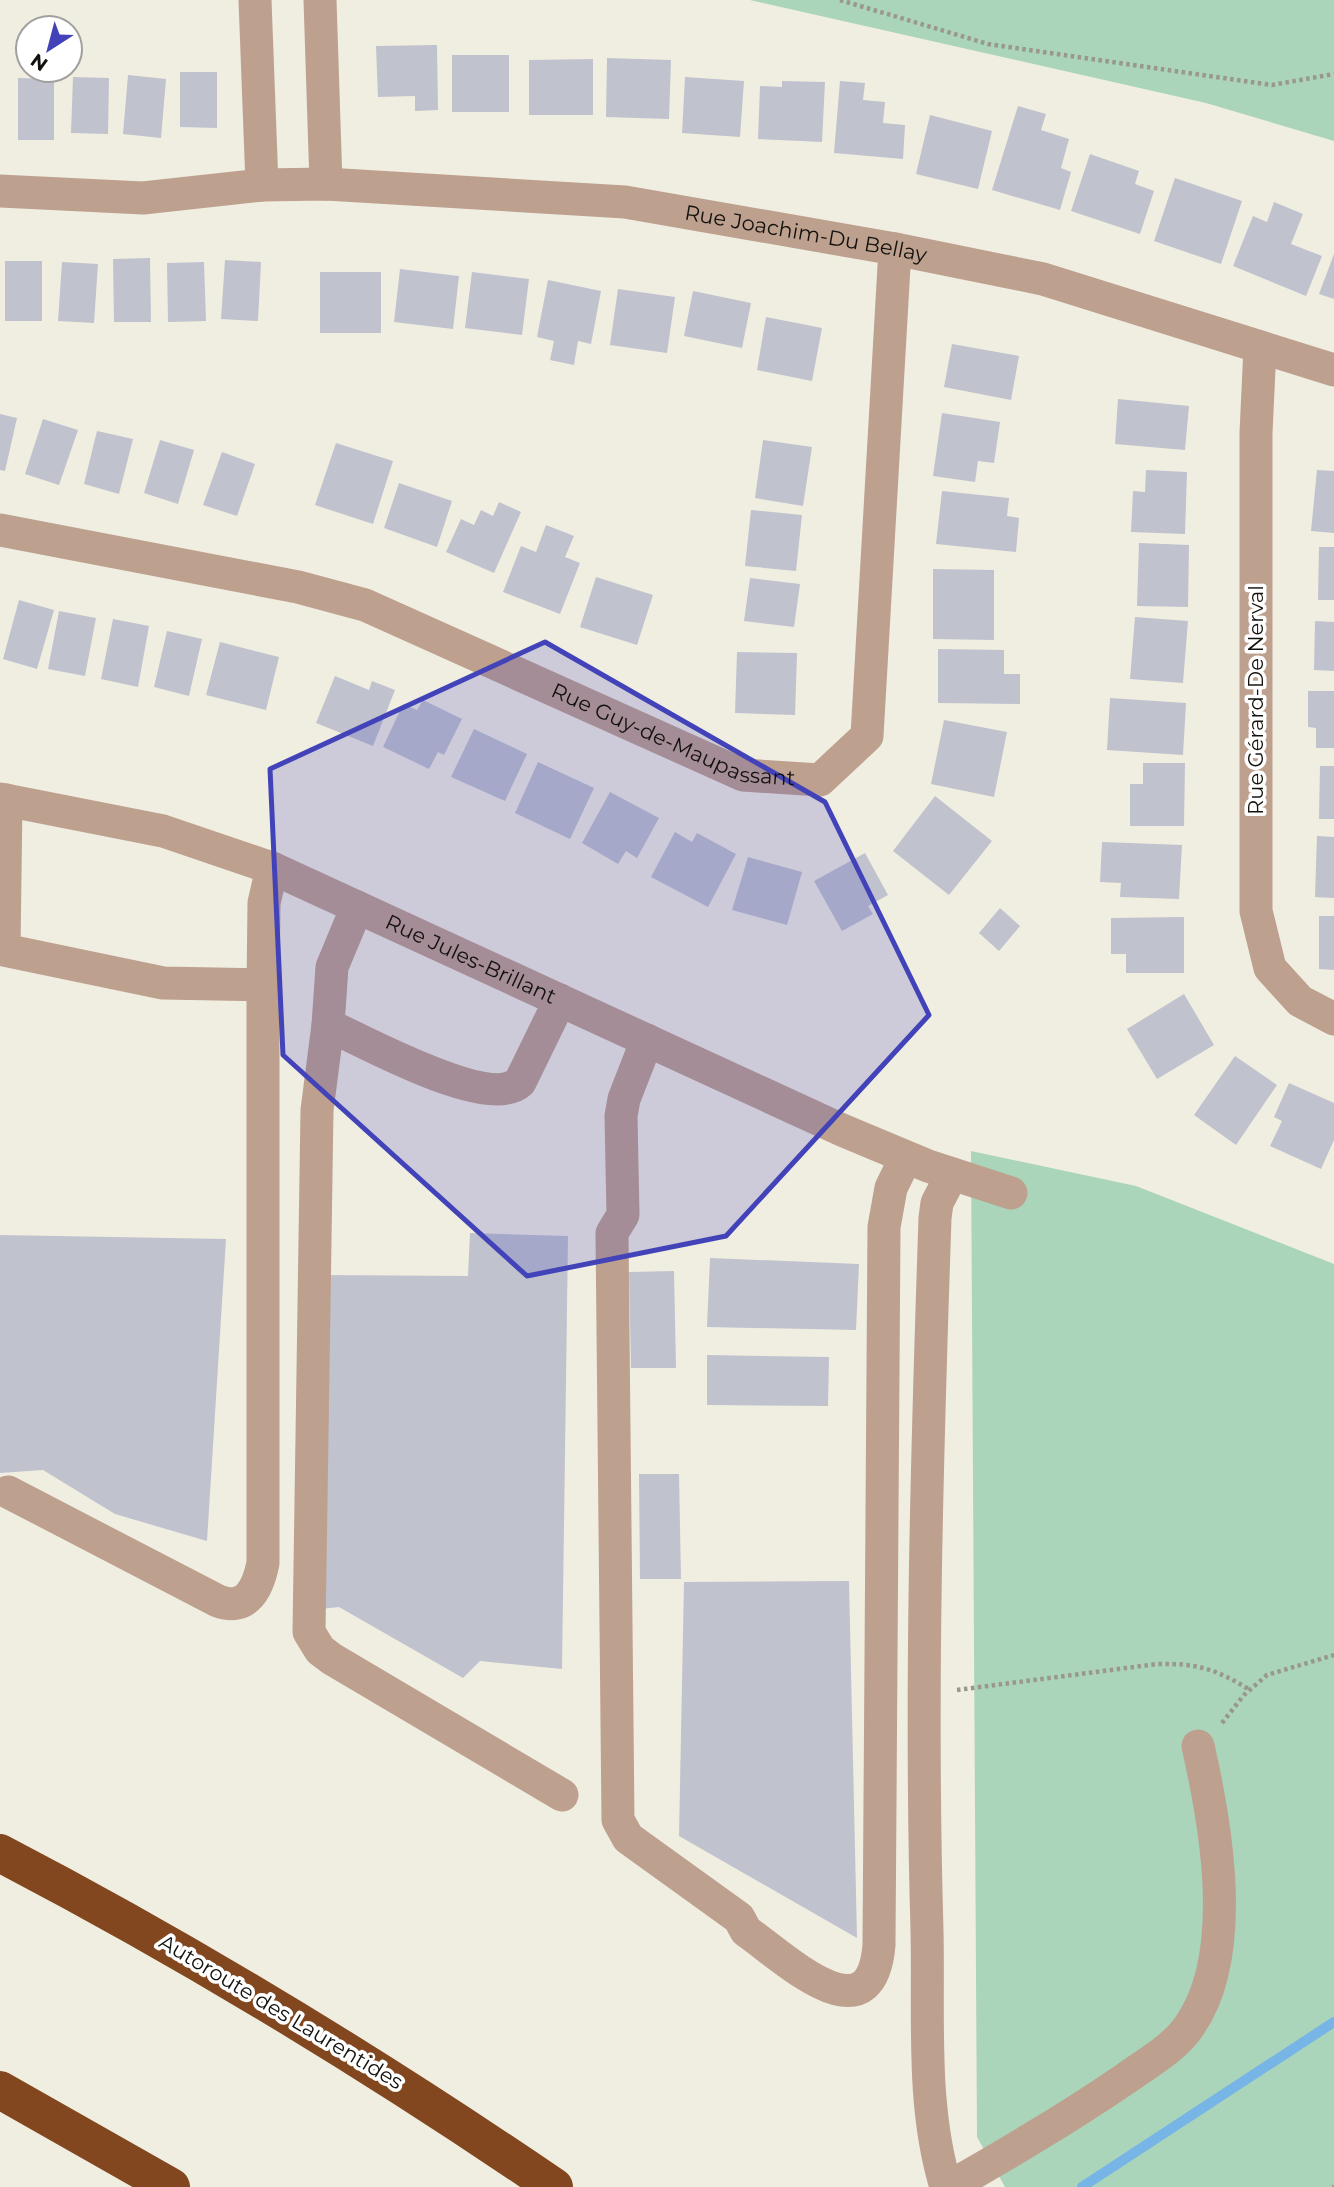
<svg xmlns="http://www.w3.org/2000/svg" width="1334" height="2187" viewBox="0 0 1334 2187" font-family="Montserrat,sans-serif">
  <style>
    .green { fill: #aad5ba }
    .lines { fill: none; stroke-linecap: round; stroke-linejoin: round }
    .stream { stroke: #77b5e7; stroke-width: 10 }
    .building { fill: #c0c2ce }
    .path { stroke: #99978e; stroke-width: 4.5; stroke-dasharray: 3.5 3.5; stroke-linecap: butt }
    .minor { stroke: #bea08f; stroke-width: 33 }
    .highway { stroke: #82471f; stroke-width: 38 }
    .marked { fill: #4243b8; fill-opacity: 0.2; stroke: #4243b8; stroke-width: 5; stroke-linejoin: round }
    .labels { text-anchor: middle; stroke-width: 7; stroke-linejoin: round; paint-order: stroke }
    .street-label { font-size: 21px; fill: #12110d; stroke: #fff }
  </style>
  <rect width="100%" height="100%" fill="#f0eee1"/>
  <path class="green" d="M750,0h584v141l-128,-38z
    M971,1151l165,35 198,78v923h-329l-28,-50z"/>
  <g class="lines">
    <path class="stream" d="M1082,2187l252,-165"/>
  </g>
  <path class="building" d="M437,45l1,65 -23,1v-15l-37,1 -2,-51z
    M452,55h57v57h-57z
    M607,58l64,2 -2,59 -63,-2z
    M593,59v56h-64v-55z
    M180,72h37v56l-37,-1z
    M128,75l38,4 -5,59 -38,-4z
    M73,77l36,1 -1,56 -37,-1z
    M685,77l59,4 -4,56 -58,-4z
    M18,78l36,1v61h-36z
    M782,81l43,1 -3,60 -64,-3 2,-53 22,1z
    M840,81l25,2 -2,17 22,2 -2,21 22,2 -2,34 -69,-6z
    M1018,106l28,8 -5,16 28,9 -8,29 10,4 -11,38 -68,-20z
    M930,115l62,16 -14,58 -62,-15z
    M1090,154l49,17 -4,13 19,7 -14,43 -69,-23z
    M1175,178l67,23 -21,63 -67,-23z
    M1274,202l29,12 -12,30 31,12 -16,40 -73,-30 20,-50 14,6z
    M1334,254v45l-15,-5z
    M150,258l1,64h-37l-1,-63z
    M225,260l36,2 -3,59 -37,-2z
    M5,261h37v60h-37z
    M62,262l36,2 -4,59 -36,-2z
    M204,262l2,59 -38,1 -1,-59z
    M400,269l59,7 -6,53 -59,-7z
    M320,272h61v61h-61z
    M472,272l57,7 -7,56 -57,-7z
    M548,280l53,11 -10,53 -13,-3 -4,24 -24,-5 4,-19 -17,-4z
    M618,289l57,8 -8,56 -57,-8z
    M693,291l58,12 -9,45 -58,-12z
    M766,317l56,11 -10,53 -55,-11z
    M952,344l67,12 -8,44 -67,-13z
    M1118,399l71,7 -4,44 -70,-6z
    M942,413l58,9 -6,41 -16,-2 -3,21 -42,-6z
    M0,414l17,4 -12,53 -5,-1z
    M43,419l35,11 -19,55 -34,-11z
    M97,431l36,8 -14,55 -35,-10z
    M160,440l34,10 -16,54 -34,-11z
    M763,440l49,7 -9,59 -48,-8z
    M336,443l57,18 -20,63 -58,-19z
    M222,452l33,12 -18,52 -34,-11z
    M1146,470l41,2 -2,62 -54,-2 2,-41 12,1z
    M1317,470l17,1v62l-23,-2z
    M399,483l53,18 -15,46 -53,-19z
    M942,491l67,7 -2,18 12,2 -3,34 -80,-8z
    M499,502l22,10 -27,61 -48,-21 15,-33 13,6 7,-15 12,6z
    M751,510l51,5 -6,56 -51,-5z
    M546,525l28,11 -9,21 15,6 -20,51 -57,-22 18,-46 15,6z
    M1139,543l50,2 -1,62 -51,-1z
    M1319,547h15v53h-16z
    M933,569l61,1v70l-61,-1z
    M596,577l57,18 -16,50 -57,-18z
    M750,578l50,6 -6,43 -50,-6z
    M19,600l35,10 -17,59 -34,-10z
    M59,611l37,7 -11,58 -37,-7z
    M1135,617l53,4 -5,62 -53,-4z
    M113,619l36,7 -11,61 -37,-8z
    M1315,621l19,1v49l-20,-1z
    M167,631l35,8 -13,57 -35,-9z
    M220,642l59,15 -13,53 -60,-15z
    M938,649l66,1v24h16v30l-82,-1z
    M737,652l60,1 -2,62 -60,-2z
    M335,676l34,14 3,-9 23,9 -22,56 -57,-23z
    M1308,691h26v57h-18v-20l-8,-1z
    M1110,698l76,5 -3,52 -76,-5z
    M423,700l39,19 -18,36 -6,-3 -9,17 -46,-22 20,-43 14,6z
    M944,720l63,12 -13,65 -63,-13z
    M474,729l53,25 -22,47 -54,-24z
    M538,762l56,26 -24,51 -55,-26z
    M1143,763h42l-1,63h-54v-42h13z
    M1320,766h14v53h-15z
    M610,792l49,26 -22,40 -11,-7 -8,13 -36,-21z
    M935,796l57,45 -43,54 -56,-44z
    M675,832l17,10 5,-9 39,21 -28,53 -57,-30z
    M1317,836l17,1v61l-19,-1z
    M1102,842l80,3 -3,54 -59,-2 1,-14 -21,-1z
    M865,853l23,42 -20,11 5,8 -31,17 -28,-50z
    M748,857l54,15 -15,53 -55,-15z
    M1000,908l20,18 -21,25 -20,-18z
    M1319,916h15v54l-15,-1z
    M1184,917v56h-58v-19h-15v-36z
    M1184,994l30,51 -57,34 -30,-50z
    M1235,1056l42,29 -41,60 -42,-30z
    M1289,1083l45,20v37l-13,29 -51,-23 12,-25 -8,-4z
    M470,1233l98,3 -6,433 -82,-8 -17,17 -124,-71 -18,2v-334l147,1z
    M0,1235l226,4 -19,302 -92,-27 -72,-44 -43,3z
    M710,1258l149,6 -3,66 -149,-3z
    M674,1271l2,97h-45l-2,-96z
    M707,1355l122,2 -1,49 -121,-1z
    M639,1474h40l2,105h-41z
    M849,1581l8,357 -178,-102 5,-254z"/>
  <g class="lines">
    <path class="path" d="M840,0l148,44 284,41 62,-11
      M957,1690l200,-26c40,-1 59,5 93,26
      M1222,1723l22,-28 23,-20 67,-20
      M1333,2187l1,-1"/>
    <g class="minor">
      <path d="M255,0l7,185"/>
      <path d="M320,0l6,184"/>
      <path id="s1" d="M0,191l143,7 119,-13 64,-1 299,18 270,47 148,30 291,91"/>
      <path d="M1260,347l-4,86v478l14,57 30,33 34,18"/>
      <path id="s2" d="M0,530l298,57 67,18 378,170 77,5 47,-44 28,-487"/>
      <path id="s3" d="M0,799l163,32 109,37 570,262 86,36 83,27"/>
      <path d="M6,800l-2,150 159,33 100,2 1,-82 8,-35"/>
      <path d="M357,907l-25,60 -4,58c36,16 160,86 192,57l40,-82"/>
      <path d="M328,1025l-11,85 -8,522 11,18 12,9 230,136"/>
      <path d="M647,1040l-23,59 -3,17 2,99 -11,18 6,587 10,18 111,80 7,13c39,27 125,111 133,14l5,-718 7,-39 15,-31"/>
      <path d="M8,1492l210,109c29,11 40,-13 45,-38v-578"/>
      <path d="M946,2187c-25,-81 -17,-172 -19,-257 -7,-238 0,-475 8,-712l2,-15 15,-29"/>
      <path d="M949,2187c60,-34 119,-69 176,-108 22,-16 50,-31 65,-54 49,-71 26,-200 8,-279"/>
    </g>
    <path class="highway" d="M0,1853c192,100 375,212 554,334
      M0,2090l171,97"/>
  </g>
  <path class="marked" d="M545,642l280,160 104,213 -203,221 -199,40 -244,-221 -13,-286z"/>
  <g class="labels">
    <g class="street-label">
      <text dy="7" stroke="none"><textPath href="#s1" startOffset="810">Rue Joachim-Du Bellay</textPath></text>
      <text transform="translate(1256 700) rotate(-90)" y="7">Rue Gérard-De Nerval</text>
      <text dy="7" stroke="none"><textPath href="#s2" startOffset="709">Rue Guy-de-Maupassant</textPath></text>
      <text dy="7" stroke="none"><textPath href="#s3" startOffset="500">Rue Jules-Brillant</textPath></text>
      <text transform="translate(281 2012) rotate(31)" y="7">Autoroute des Laurentides</text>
    </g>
  </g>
  <g transform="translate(49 49) rotate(216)"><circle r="33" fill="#ffffff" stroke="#a0a09e" stroke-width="2"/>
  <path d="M0-5L12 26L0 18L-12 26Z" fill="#4243b8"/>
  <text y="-10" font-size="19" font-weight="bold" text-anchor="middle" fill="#12110d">N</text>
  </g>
</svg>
